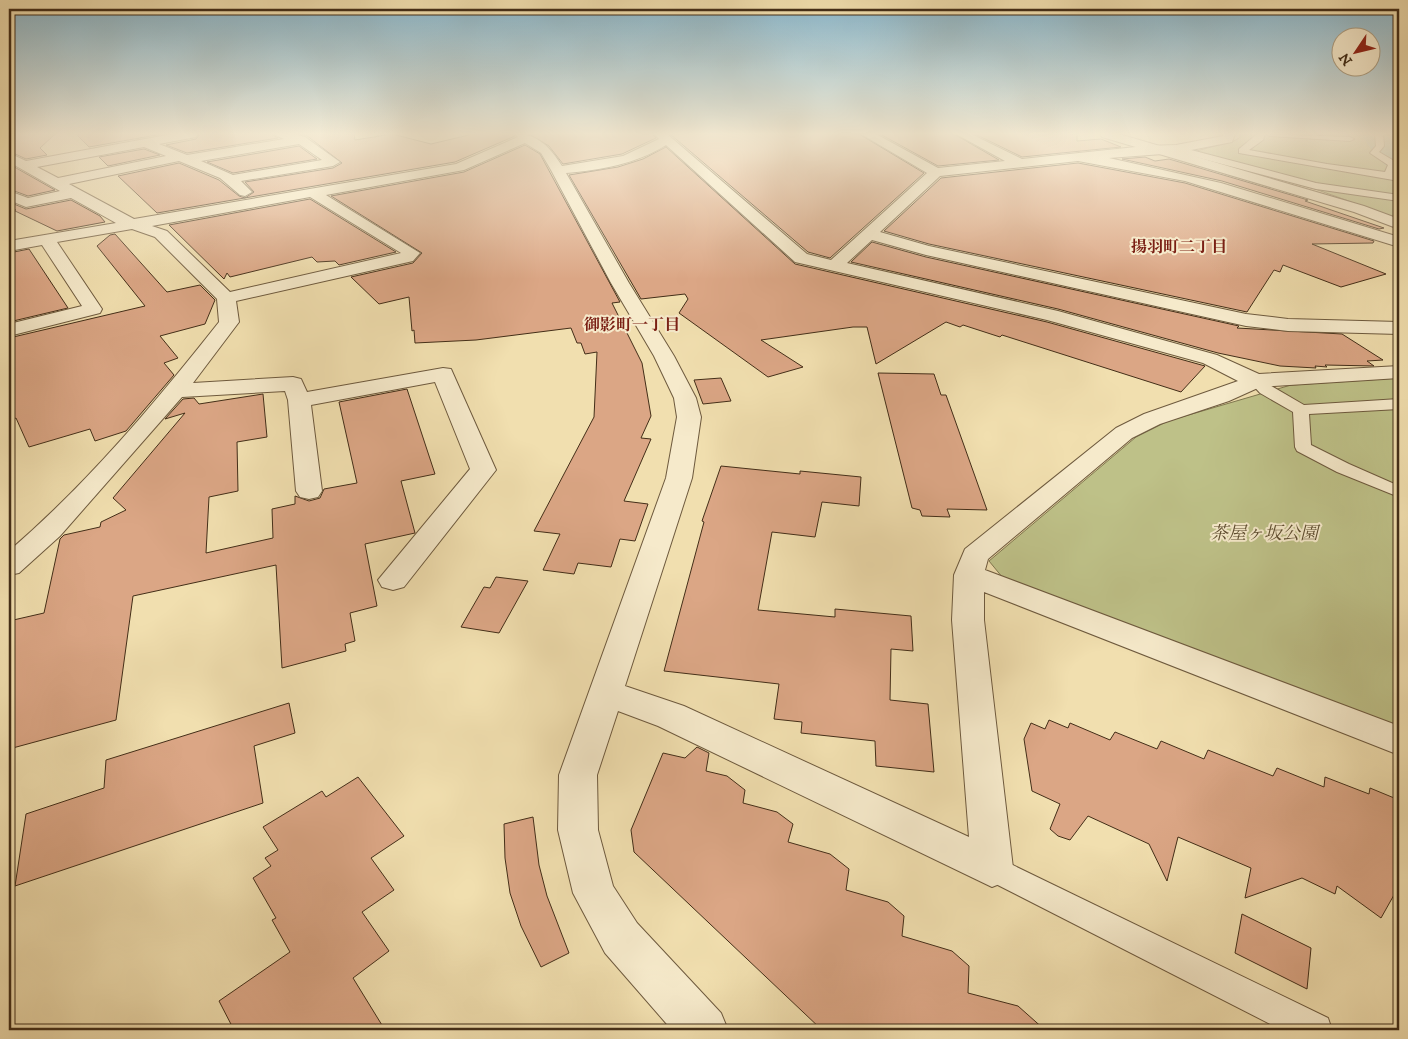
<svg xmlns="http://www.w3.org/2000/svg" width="1408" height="1039" viewBox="0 0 1408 1039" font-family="'IM FELL DW Pica','Noto Serif JP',serif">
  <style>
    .green { fill: #bec188; stroke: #807850 }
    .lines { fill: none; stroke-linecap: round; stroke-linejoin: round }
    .river { fill: #9bbda7; fill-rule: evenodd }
    .building { fill: #dba685; stroke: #432e18 }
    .service-casing { stroke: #6e5a3e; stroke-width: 2 }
    .minor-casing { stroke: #6e5a3e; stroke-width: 2 }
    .tertiary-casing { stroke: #6e5a3e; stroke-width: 2 }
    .service { fill: #f6eacb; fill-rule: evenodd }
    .minor { fill: #f6eacb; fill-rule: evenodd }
    .tertiary { fill: #f6eacb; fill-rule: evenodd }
    .labels { text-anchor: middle; stroke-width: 4; stroke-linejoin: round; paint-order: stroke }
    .far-neighbourhood-label { font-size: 16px; font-weight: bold; fill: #7a1f14; stroke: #f6eacb }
    .park-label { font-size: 18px; font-style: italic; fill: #5c4b2e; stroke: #f6eacb }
  </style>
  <rect width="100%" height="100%" fill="#f1dfaf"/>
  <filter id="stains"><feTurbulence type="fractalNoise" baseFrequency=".004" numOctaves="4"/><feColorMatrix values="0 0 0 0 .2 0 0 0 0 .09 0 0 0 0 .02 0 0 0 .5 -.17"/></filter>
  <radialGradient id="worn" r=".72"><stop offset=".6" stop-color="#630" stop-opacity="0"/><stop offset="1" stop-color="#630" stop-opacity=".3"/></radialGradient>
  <path class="green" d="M1241,134h158v85l-84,-30 -130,-35 49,-13 5,-3z
    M1399,378v355l-396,-155 -14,-17 147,-124 32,-16 123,-36z"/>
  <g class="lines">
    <path class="river" d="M1359,134h26l14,14v18l-14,-1z"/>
  </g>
  <path class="building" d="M9,134h46l-15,14 7,7 -21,4 -17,-8z
    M76,134h86l-73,13z
    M200,134h71l7,4 -91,15 -21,-8 30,-6z
    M301,134h53l1,6 37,-6 39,10 42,-10h40l2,2 -60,26 -298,51 -39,-37 61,-13 40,17 20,16 6,2 9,-6 -9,-10 88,-14 9,-5 -36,-28z
    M529,134h123l4,4 -34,16 -59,10 -14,-18z
    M670,134h189l65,39 -94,85 -22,-6z
    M880,134h74l45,26 -61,6z
    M975,134h102v7l24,-2 20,8 -99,10z
    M525,145l15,9 80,148 -8,1 30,60 9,53 -10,22 10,1 -27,62 24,3 -13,37 -15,-2 -9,28 -33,-4 -4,11 -31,-4 17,-36 -26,-3 60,-114 3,-65 -12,2 -4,-11h-4l-6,-15 -95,12 -61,3 -1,-13 -2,1 -3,-34 -30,7 -28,-27 62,-14 9,-10 -91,-57 133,-24z
    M299,146l18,13 -84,14 -26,-11z
    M666,147l129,117 252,58 158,44 -24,26 -179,-57 -2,2 -37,-12 -3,2 -14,-5 -70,42 -9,-37h-14l-92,13 42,27 -35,10 -89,-64 9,-14 -3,-5 -44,5 -72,-124 49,-8 25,-8z
    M144,149l16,6 -52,11 -9,-9z
    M1145,157l10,4 14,-2 139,41 -3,1 79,27 -5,1 -157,-48 -100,-22z
    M1078,163l107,20 189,58 -1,2 -61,1 74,30 -45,13 -58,-22 -3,7 -6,-2 -27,42 -318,-68 -45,-13 57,-53z
    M9,164l46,26 -27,6 -19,-7z
    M310,199l86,53 -57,13 -4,-4 -18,1 -5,-5 -82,20 -3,-4 -3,6 -55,-54z
    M71,200l29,16 5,6 -48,9 -44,-21h3l-7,-4v-4l17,7z
    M115,234l52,58 33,-7 15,15 -10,24 -45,12 18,22 -14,5 10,12 -48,56 -31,10 -5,-12 -61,18 -13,-29 -7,3v-83l136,-32 -48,-60 13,-11z
    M872,242l54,15 313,69 -2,2 105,6 41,26 -16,1 7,5 -49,-1 2,2 -12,-1 1,2 -36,-2 -62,-13 -160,-44 -207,-47z
    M29,249l39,59 -59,14v-69z
    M878,373l56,1 7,21h5l41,115 -40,-1 3,8 -28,-1 -2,-6 -8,-2z
    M721,378l10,23 -28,3 -9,-24z
    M407,389l28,85 -34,7 14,52 -50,11 12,62 -27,7 5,28 -10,3 1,7 -64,17 -6,-103 -143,31 -17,124 -107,29v-128l35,-8 16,-74 4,-4 36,-8 1,-5 25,-12 -13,-12 72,-85 -20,6 18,-20 11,-1 5,6 64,-10 4,43 -30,5 1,49 -29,6 -3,56 67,-15 -1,-29 23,-5v-8l14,5 11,-3 4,-9 33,-6 -18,-81z
    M721,466l79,8v-3l61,6 -2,29 -37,-4 -7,35 -43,-5 -14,78 77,7v-8l76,7 2,35 -22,-2 -1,51 38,4 6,68 -58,-6 -1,-25 -74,-8 1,-11 -28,-3 5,-35 -115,-13 40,-149 -2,-1z
    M496,577l32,4 -29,52 -38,-6 23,-40 6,1z
    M289,703l6,30 -41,13 9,57 -248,83 11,-72 78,-26 2,-28z
    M1049,720l19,8 2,-5 40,17 5,-8 42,17 4,-8 43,18 4,-9 65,26 4,-8 47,19 1,-10 44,17 1,-6 29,12v86l-18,32 -44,-32 -2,8 -33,-16 -57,20 6,-30 -73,-31 -11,44 -18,-37 -61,-28 -18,24 -12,-4 -8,-7 10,-25 -28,-13 -8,-52 7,-16 14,6z
    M697,747l12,6 -3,18 21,5 18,14 -2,13 34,9 16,12 -5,18 42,12 19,15 -3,21 42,12 16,14 -2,20 50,15 17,15 -1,27 50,13 27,24h-223l-188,-178 -3,-22 32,-77 22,5z
    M358,777l46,59 -33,22 23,32 -32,22 27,39 -36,27 32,52h-151l-15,-29 71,-49 -18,-32 4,-2 -23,-40 18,-12 -6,-8 13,-8 -15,-23 59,-36 4,6z
    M533,817l6,48 8,31 22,57 -28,14 -20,-41 -11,-33 -5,-35 -1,-34z
    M1242,914l69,34 -4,41 -72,-36z"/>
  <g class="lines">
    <g class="service-casing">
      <path id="service" d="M1257,134h8l-2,6 -14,10 78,14 58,8 3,-7 -18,-12 6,-7 -1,-12h8l1,12 -5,6 17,10 -3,12 6,3v4l-160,-28v-4z
        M1266,134l84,3 4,2 -4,2 -80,-5z
        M1176,146l140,37 83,12v6l-83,-12 -143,-38 -1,-2z
        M1256,377l48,28 95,-6v10l-90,5 2,31 38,19 50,22v11l-62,-25 -40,-21 -2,-4 -2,-35 -33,-19 -11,-12z
        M992,855l336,163 4,12h-50l-300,-153 -4,-9 4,-9z"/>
    </g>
    <g class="minor-casing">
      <path id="minor" d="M172,134h26l-2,3 -37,7 28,11 97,-16 -11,-5h20l12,3 35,25 -7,4 -92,15 11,11 -7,4 -5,-1 -20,-17 -41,-17 -110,23 65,35 322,-55 62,-27 -3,-3c23,0 35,13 47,32l61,-10 36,-17 -5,-5h13l140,120 24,6 96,-87 -66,-39h15l62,34 67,-7 -49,-27h15l51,25 123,-13 31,-1 47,-9v-2h12l-3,8 -56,11 -67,5 112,25 178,54v10l-214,-66 -107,-20 -138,15 -60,56 49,14 317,68 42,5 111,3v12l-111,-3 -42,-5 -320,-71 -54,-15 -25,23 211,48 159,44 42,19 140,-8v12l-139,9 -31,14 -69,23 -28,14 -144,121 -3,11 414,156v29l-415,-163v28l29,248 -6,13 -15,6 -334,-161 -40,-15 -21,64 1,55 15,56 24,37 84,90 7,17h-56l-67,-77 -32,-60 -15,-63 1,-55 107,-297 11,-61 -3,-19 -20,-42 -43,-73 -60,-113 -10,-17 -16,-10 -61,27 -138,25 94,58 -7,8 -177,40 3,21 -46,61 100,-6 8,2 6,13 136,-24 8,1 45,101 -92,117 -11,3 -11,-3 -4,-7 92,-111 -35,-87 -124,23 11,86 -4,6 -9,2 -9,-2 -4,-6 -8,-91 -3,-9 -103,6 -122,139 -41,37 -10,2v-24c79,-68 146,-148 210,-229l-2,-23 -62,-62 -23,-8 -75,13 45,67 -2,4 -91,23v-12l73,-18 -40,-61 -33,6v-10l107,-18 -45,-25 -45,9 -17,-7v-9l19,7 32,-7 -51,-29v-9l17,8zM299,144l23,16 -89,15 -32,-14zM666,145l129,117 252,58 156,43 35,18 -94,33 -28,14 -151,121 -11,26 -2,45 17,217 -285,-131 -59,-20 67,-208 9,-61 -5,-19 -22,-42 -45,-73 -63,-110c35,-3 70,-9 100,-28zM144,147l22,9 -108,22 -21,-11zM310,197l91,56 -171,39 -63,-61 -15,-5z"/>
    </g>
    <g class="tertiary-casing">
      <path id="tertiary" d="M1100,134h19l245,72 35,13v10l-45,-17 -252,-75z"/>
    </g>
    <use href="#service" class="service"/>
    <use href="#minor" class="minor"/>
    <use href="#tertiary" class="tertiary"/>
  </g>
  <linearGradient id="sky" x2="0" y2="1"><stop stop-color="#89b8ce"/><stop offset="0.48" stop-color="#f9f1db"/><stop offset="1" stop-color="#f9f1db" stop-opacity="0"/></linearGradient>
  <rect width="1408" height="279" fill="url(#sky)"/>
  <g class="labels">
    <g class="far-neighbourhood-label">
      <text x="1179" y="252">揚羽町二丁目</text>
      <text x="632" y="330">御影町一丁目</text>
    </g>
    <g class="park-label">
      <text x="1264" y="539">茶屋ヶ坂公園</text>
    </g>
  </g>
  <rect width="1408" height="1039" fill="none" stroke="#f1dfaf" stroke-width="30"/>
  <rect x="10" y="10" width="1388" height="1019" fill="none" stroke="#432e18" stroke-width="2.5"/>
  <rect x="15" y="15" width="1378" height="1009" fill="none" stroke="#432e18"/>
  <g transform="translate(1356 52) rotate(235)"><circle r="24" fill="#f6eacb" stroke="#ae9f83"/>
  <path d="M0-4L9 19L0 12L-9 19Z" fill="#8f2418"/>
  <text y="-8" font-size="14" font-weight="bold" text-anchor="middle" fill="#432e18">N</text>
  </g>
  <rect width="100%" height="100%" filter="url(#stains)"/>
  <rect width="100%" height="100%" fill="url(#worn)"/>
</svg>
